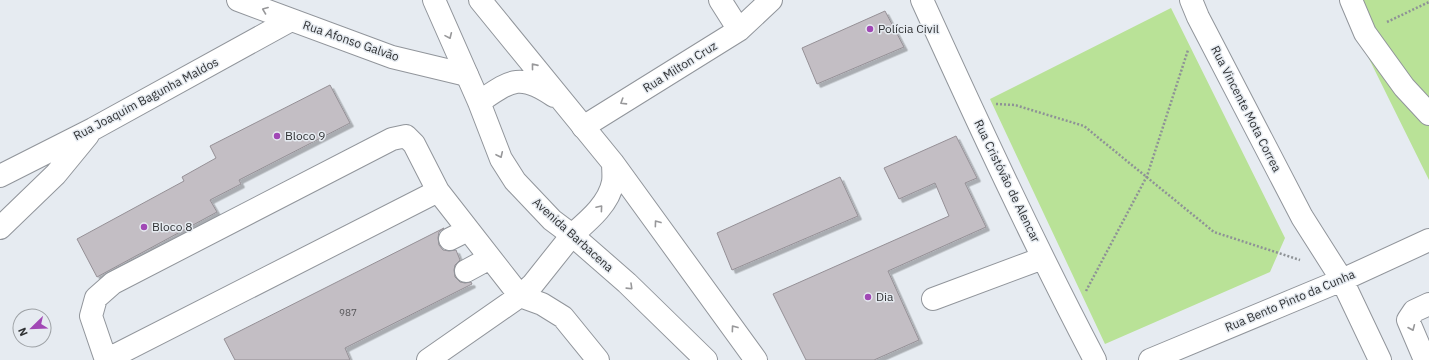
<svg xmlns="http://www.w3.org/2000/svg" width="1429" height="360" viewBox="0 0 1429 360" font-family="'IBM Plex Sans',sans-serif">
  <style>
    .green { fill: #b9e297 }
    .building { fill: #c3bec4; stroke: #959096; filter: url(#shadow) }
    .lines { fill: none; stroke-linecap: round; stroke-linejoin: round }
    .minor-casing { stroke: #91959b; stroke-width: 24 }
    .major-casing { stroke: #91959b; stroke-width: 24 }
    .path { stroke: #8e9296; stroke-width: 2.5; stroke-dasharray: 2 2; stroke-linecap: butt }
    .minor { stroke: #fff; stroke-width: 22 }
    .major { stroke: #fff; stroke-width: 22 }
    .oneway { stroke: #98989a }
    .poi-dot { fill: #a148b5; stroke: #e6ebf1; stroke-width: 1.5 }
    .labels { text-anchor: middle; stroke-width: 3; stroke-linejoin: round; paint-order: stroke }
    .number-label { font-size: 10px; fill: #555558 }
    .poi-label { font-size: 12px; fill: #303234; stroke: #e6ebf1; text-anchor: start }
    .street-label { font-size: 12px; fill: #303234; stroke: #e6ebf1 }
  </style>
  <defs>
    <filter id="shadow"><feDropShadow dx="3.5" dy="3.5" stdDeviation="0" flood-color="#0004"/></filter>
  </defs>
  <rect width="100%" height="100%" fill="#e6ebf1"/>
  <path class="green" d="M1340,0h89v180z
    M1171,8l114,230 -15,34 -165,72 -115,-245z"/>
  <path class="building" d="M885,11l19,36 -87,37 -15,-36z
    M330,85l20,38 -111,57 2,4 -31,16 7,12 -120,65 -20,-38 107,-58 -2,-4 34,-19 -6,-12z
    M956,136l21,42 -12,5 21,44 -98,44 31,69 -45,20h-68l-33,-66 176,-78 -14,-33 -36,16 -15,-31z
    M840,177l18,39 -126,54 -15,-37z
    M444,228l-5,4 -1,6 1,7 4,5 6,1 7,-1 4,10 -5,5 -1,5 1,7 5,5 5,1 6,-1 1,2 -127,64 5,12h-115l-11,-21z"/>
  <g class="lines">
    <g class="minor-casing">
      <path id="minor" d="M238,0l154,57 75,18
        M720,0l19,30
        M922,0c55,121 111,242 173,360
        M1191,0l7,17 104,200 40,63 38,80
        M1351,0l14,33 39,54 25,27
        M583,127l156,-97 32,-30
        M0,176l93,-47 198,-109
        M0,228l56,-54 32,-39
        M450,239l18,-9
        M466,271l24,-13
        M933,299l110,-41
        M106,360l-15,-44 5,-18 17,-15 279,-144 14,-3 8,8 24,47 82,105 22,8 21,13 35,43
        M106,360l332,-169
        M428,360l92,-64 13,-12 39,-49
        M1150,360l192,-80 87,-40
        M1425,360l-17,-40 6,-9 15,-7"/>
    </g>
    <g class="major-casing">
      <path id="major" d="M434,0l45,102 22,57 14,22 37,39 20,15 55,48 79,77
        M480,0l133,163 143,197
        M479,102c31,-21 40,-30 75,-6
        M572,235c16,-14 37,-31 41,-53 1,-6 0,-13 0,-19"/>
    </g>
    <path class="path" d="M1387,22l42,-20
      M996,104l19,1 69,21 130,106 86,28
      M1086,291l61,-115 41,-126"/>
    <use href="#minor" class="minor"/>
    <use href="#major" class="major"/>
  </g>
  <defs><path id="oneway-chevron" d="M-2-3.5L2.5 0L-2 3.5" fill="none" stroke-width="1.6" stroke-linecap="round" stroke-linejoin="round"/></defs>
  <g class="oneway">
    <use href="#oneway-chevron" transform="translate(265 10) rotate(-159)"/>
    <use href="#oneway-chevron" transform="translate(449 36) rotate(66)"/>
    <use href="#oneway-chevron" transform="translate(534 66) rotate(-129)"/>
    <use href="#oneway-chevron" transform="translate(623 102) rotate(148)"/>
    <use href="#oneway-chevron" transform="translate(500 155) rotate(65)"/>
    <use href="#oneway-chevron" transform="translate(600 208) rotate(-50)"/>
    <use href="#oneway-chevron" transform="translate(657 223) rotate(-126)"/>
    <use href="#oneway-chevron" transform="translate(630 287) rotate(44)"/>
    <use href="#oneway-chevron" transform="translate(734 328) rotate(-126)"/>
    <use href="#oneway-chevron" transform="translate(1412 328) rotate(67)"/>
  </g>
  <g class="poi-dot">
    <circle cx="870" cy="29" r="4"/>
    <circle cx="277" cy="136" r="4"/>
    <circle cx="144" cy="227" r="4"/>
    <circle cx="868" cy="297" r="4"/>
  </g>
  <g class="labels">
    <g class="number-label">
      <text x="348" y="316">987</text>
    </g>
    <g class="poi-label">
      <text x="878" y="33">Polícia Civil</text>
      <text x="285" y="140">Bloco 9</text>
      <text x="152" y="231">Bloco 8</text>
      <text x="876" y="301">Dia</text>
    </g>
    <g class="street-label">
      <text transform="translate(351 41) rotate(19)" y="4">Rua Afonso Galvão</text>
      <text transform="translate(680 67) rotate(-32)" y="4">Rua Milton Cruz</text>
      <text transform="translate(146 99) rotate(-28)" y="4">Rua Joaquim Bagunha Maldos</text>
      <text transform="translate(1246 109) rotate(63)" y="4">Rua Vincente Mota Correa</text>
      <text transform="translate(1007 181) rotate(64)" y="4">Rua Cristóvão de Alencar</text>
      <text transform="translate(573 235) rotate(42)" y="4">Avenida Barbacena</text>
      <text transform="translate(1290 301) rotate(-23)" y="4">Rua Bento Pinto da Cunha</text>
    </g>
  </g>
  <g transform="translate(32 328) rotate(247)"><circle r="19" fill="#e6ebf1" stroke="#9da1a5"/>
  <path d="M0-3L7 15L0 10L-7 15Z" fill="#a148b5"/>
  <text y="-6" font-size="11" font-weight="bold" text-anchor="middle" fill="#303234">N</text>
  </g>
</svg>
